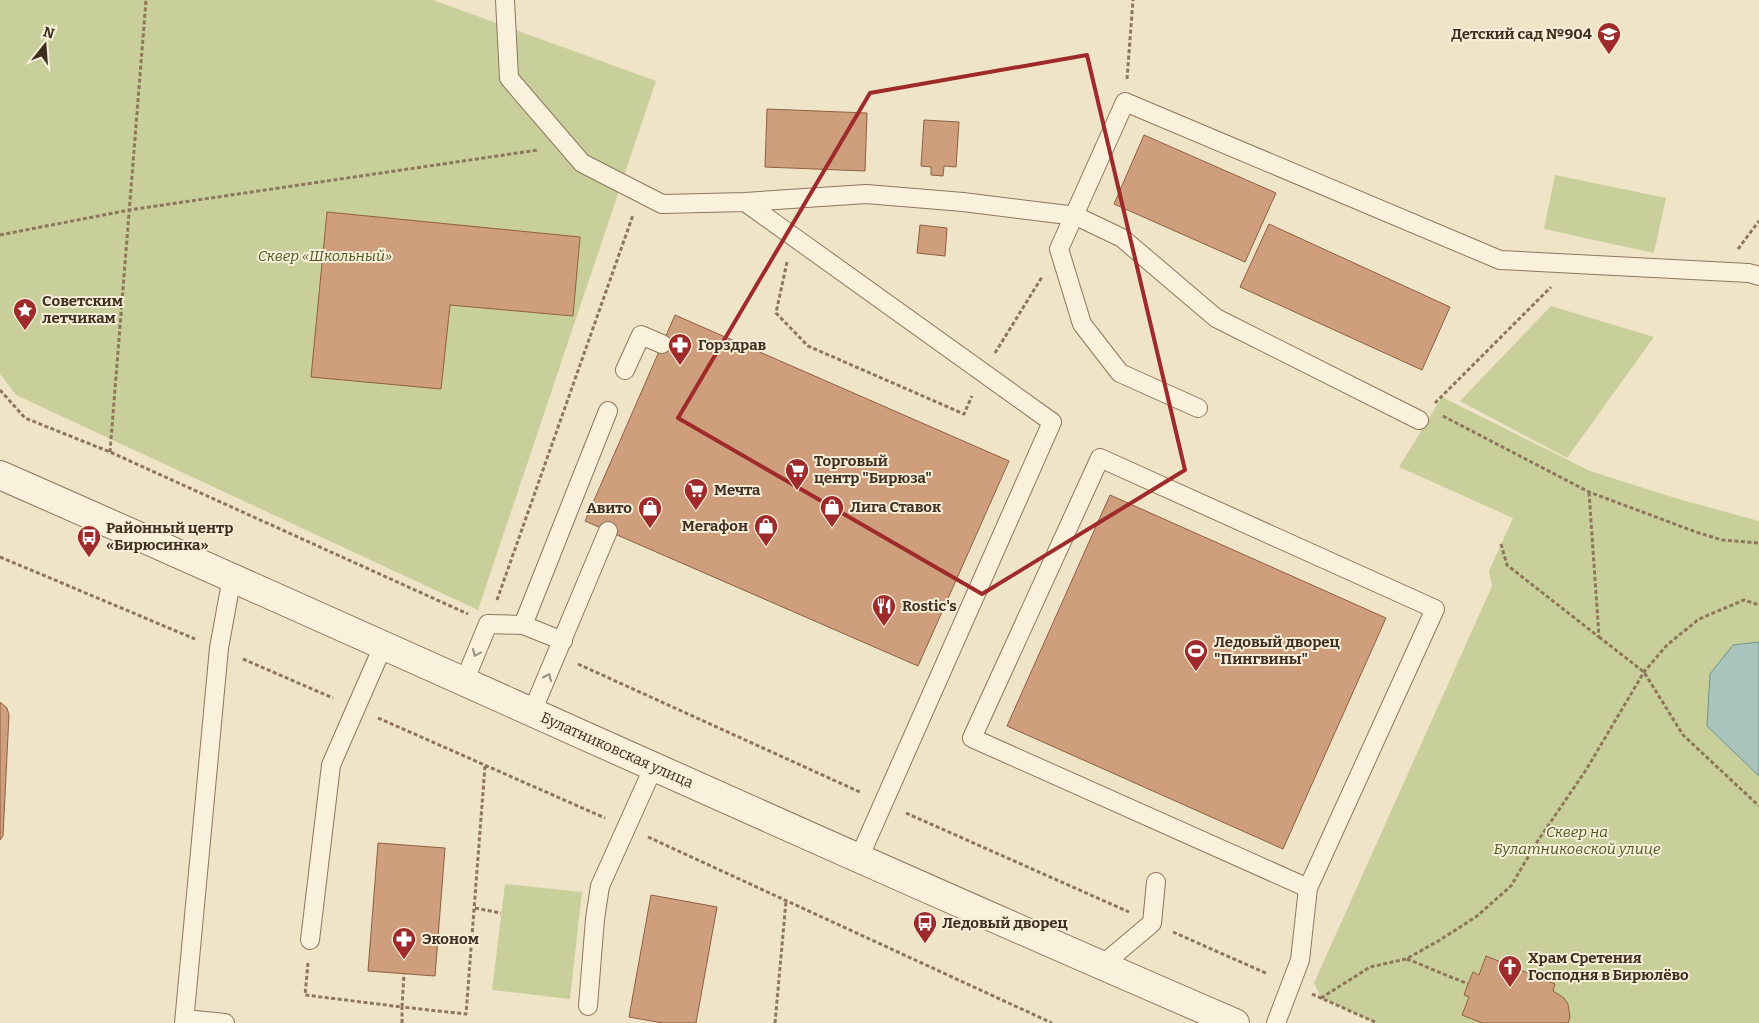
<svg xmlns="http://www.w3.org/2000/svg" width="1759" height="1023" viewBox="0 0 1759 1023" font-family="Bitter,serif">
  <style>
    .green { fill: #c9cf9b }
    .water { fill: #a9c4bc; stroke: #6f938a }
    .building { fill: #cf9f7d; stroke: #8d5f41 }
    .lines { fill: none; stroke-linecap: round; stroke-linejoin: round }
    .service-casing { stroke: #8d765c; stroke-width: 20 }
    .tertiary-casing { stroke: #8d765c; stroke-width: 30 }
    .path { stroke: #8d765c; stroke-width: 3; stroke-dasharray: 4 2.5; stroke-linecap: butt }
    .service { stroke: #faf1dc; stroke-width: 18 }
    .tertiary { stroke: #faf1dc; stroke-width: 28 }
    .oneway { stroke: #9c907e }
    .marked { fill: none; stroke: #9e2a2b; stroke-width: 4; stroke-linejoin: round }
    .labels { text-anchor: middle; stroke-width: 4; stroke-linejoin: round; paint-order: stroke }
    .poi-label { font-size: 15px; font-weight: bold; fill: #3d2e20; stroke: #f7eed8; text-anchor: start }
    .park-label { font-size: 15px; font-style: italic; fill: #4d5a26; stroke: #f7eed8 }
    .street-label { font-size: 15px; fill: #3d2e20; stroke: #f7eed8 }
  </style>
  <rect width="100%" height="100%" fill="#f0e4c8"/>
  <path class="green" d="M0,0h433l223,81 -178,529 -462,-215 -16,-21z
    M1555,175l111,23 -12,55 -110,-24z
    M1551,306l103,31 -87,121 -107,-57z
    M1442,397l148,74 85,27 84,23v502h-382l-56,-25 -7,-15 178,-397 -3,-15 24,-53 -114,-51z
    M505,884l77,8 -12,107 -78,-9z"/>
  <path class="water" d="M1759,642v134l-52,-50 3,-52 23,-29z"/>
  <path class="building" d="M767,109l100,4 -2,58 -100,-4z
    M924,120l35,2 -3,45 -12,-1 -1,10 -12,-1v-8l-10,-1z
    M1144,135l132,58 -31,69 -131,-58z
    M327,212l253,25 -7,79 -123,-11 -9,84 -130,-12z
    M1269,224l181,83 -28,63 -182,-83z
    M920,225l27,3 -2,28 -28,-3z
    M675,315l334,146 -91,205 -333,-145z
    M1110,495l276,123 -103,231 -276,-123z
    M0,702l7,6 2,7 -6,121 -3,4z
    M378,843l67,5 -10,128 -67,-5z
    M651,895l66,12 -21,116h-33l-34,-6z
    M1486,956l69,28 -2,7 11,7 4,6 2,13 -2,6h-86l-20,-8 7,-18 -5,-2 4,-11 5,-12 6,3z"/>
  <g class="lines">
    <g class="service-casing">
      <path id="service" d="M505,0l4,78 73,85 80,41 83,-2 121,-8 97,8 113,14 46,22 94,80 203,102
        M745,202l307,220 -193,436
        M625,370l16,-35 21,9
        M1198,408l-78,-35 -38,-49 -23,-75 66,-147 375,158 249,13 10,3
        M563,641l-40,-16 85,-214
        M464,682l24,-58 35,1
        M532,712l76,-181
        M310,940l21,-175 52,-119
        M1101,966l51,-43 4,-41
        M588,1006l7,-87 5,-33 54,-120
        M185,1019l40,4
        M184,1023l35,-375 13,-71
        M1276,1023l24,-63 8,-72 127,-279 -335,-151 -128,280 336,150"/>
    </g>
    <g class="tertiary-casing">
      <path id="tertiary" d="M0,475c412,181 821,370 1235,548"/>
    </g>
    <path class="path" d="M1127,79l6,-79
      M0,235l129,-25 409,-60
      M1738,249l21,-28
      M787,262l-11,51 32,33 156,68 8,-18
      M995,353l47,-76
      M0,390l25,28 85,34 358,162
      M1435,403l116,-116
      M1443,416l146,76 107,40 26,8 37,3
      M110,452l36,-452
      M1501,544l6,21 92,72 -10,-145
      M0,557l195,82
      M497,600l136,-385
      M1599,637l45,35 39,63 76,71
      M243,659l90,39
      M578,664l284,129
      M378,718l227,100
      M906,813l223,99
      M648,837l404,186
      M475,908l26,5
      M1173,932l95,42
      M1407,959l61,25
      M308,963l-3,32 97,12 2,-33
      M1312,994l65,29
      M1321,998l49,-31 36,-8 34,-19 37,-24 34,-30 24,-41 51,-75 58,-98 23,-27 32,-26 45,-19 15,5
      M402,1023v-16l64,7 19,-248
      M775,1023l11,-122"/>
    <use href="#service" class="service"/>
    <use href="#tertiary" class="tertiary"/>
  </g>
  <defs><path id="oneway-chevron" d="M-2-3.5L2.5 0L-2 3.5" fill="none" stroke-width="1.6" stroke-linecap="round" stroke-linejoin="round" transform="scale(1.25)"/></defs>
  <g class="oneway">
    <use href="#oneway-chevron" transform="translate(476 653) rotate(113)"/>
    <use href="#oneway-chevron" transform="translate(548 677) rotate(-66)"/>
  </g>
  <path class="marked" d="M1087,55l98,415 -203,124 -304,-176 192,-325z"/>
  <defs>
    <g id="school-pin" transform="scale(1.25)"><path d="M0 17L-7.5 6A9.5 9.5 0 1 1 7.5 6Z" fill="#9e2a2b" stroke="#f7eed8"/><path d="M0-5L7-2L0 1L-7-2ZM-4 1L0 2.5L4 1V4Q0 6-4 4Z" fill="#fff"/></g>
    <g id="sight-pin" transform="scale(1.25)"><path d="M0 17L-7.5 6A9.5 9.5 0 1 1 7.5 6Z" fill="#9e2a2b" stroke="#f7eed8"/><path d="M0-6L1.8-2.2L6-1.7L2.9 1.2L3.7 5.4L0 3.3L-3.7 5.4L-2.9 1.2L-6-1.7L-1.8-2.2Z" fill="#fff"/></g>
    <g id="pharmacy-pin" transform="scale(1.25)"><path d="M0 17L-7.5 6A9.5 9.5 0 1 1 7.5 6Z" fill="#9e2a2b" stroke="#f7eed8"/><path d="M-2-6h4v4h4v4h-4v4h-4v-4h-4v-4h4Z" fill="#fff"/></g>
    <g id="supermarket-pin" transform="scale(1.25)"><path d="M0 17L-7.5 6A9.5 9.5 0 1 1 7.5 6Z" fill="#9e2a2b" stroke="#f7eed8"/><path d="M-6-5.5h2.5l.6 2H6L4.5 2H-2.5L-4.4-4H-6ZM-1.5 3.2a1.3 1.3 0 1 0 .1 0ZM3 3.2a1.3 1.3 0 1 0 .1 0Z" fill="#fff"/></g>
    <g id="shop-pin" transform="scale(1.25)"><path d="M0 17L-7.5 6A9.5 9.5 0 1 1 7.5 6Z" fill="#9e2a2b" stroke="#f7eed8"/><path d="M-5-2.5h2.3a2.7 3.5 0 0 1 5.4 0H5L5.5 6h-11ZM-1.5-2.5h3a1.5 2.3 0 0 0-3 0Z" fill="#fff"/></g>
    <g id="bus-pin" transform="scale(1.25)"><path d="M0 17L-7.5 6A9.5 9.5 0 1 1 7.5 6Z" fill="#9e2a2b" stroke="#f7eed8"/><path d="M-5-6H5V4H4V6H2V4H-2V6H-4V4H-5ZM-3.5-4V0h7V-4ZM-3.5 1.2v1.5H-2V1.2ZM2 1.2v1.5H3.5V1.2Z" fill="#fff"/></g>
    <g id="restaurant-pin" transform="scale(1.25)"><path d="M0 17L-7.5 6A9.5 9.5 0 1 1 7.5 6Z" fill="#9e2a2b" stroke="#f7eed8"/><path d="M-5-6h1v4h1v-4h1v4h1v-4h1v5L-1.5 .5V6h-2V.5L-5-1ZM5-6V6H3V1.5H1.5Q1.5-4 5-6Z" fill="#fff"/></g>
    <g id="stadium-pin" transform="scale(1.25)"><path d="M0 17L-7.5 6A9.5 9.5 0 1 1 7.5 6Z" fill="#9e2a2b" stroke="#f7eed8"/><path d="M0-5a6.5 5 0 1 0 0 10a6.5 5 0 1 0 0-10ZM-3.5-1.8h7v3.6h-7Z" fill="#fff"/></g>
    <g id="church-pin" transform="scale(1.25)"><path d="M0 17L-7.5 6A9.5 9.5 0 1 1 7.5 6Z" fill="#9e2a2b" stroke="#f7eed8"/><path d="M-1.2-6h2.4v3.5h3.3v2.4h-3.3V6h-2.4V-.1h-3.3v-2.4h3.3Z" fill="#fff"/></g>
  </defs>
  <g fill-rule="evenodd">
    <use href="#school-pin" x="1609" y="34"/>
    <use href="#sight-pin" x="25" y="310"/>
    <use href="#pharmacy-pin" x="680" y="345"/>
    <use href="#supermarket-pin" x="797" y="470"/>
    <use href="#supermarket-pin" x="696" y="490"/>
    <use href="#shop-pin" x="832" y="507"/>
    <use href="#shop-pin" x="650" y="508"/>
    <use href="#shop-pin" x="766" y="526"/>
    <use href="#bus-pin" x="89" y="537"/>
    <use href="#restaurant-pin" x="884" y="606"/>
    <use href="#stadium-pin" x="1196" y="651"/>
    <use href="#bus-pin" x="925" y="923"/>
    <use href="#pharmacy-pin" x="404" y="939"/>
    <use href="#church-pin" x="1510" y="967"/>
  </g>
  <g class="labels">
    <g class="poi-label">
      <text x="1592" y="39" text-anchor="end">Детский сад №904</text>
      <text x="42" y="306">Cоветским<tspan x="42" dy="17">летчикам</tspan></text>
      <text x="698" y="350">Горздрав</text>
      <text x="814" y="466">Торговый<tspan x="814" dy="17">центр "Бирюза"</tspan></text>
      <text x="714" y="495">Мечта</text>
      <text x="850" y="512">Лига Ставок</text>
      <text x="632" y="513" text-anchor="end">Авито</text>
      <text x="748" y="531" text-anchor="end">Мегафон</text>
      <text x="106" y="533">Районный центр<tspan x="106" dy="17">«Бирюсинка»</tspan></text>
      <text x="902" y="611">Rostic's</text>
      <text x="1214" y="647">Ледовый дворец<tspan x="1214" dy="17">"Пингвины"</tspan></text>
      <text x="942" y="928">Ледовый дворец</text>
      <text x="422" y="944">Эконом</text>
      <text x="1528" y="963">Храм Сретения<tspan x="1528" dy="17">Господня в Бирюлёво</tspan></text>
    </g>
    <g class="park-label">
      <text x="325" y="261">Сквер «Школьный»</text>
      <text x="1577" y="837">Сквер на<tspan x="1577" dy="17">Булатниковской улице</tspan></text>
    </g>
    <g class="street-label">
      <text transform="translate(617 750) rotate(24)" y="5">Булатниковская улица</text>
    </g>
  </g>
  <g transform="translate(45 45) rotate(17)" stroke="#f7eed8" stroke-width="4" paint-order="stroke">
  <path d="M0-4L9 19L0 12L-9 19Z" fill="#3d2e20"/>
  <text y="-8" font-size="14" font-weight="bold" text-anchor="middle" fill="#3d2e20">N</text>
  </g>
</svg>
